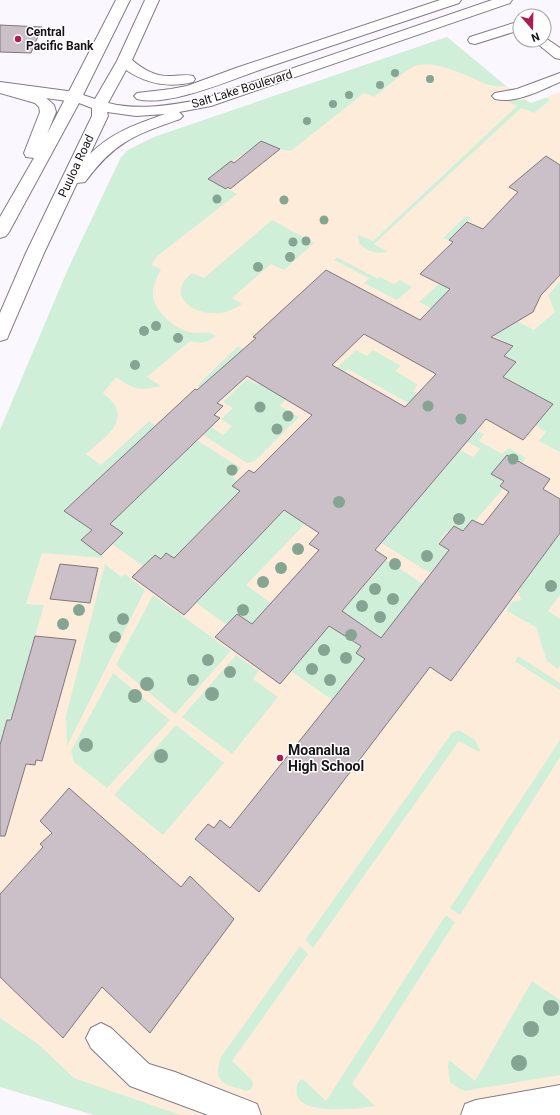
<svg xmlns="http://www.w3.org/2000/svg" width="560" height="1115" viewBox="0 0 560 1115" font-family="Roboto,sans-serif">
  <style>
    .education { fill: #fdecda }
    .green { fill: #d0efd8 }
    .building { fill: #cbbfc8; stroke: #82777f; fill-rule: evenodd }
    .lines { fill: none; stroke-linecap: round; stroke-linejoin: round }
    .minor-casing { stroke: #827b86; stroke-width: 2 }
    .major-casing { stroke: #827b86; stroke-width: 2 }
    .minor { fill: #fff; fill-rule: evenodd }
    .major { fill: #fff; fill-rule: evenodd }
    .tree { fill: #85a593 }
    .poi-dot { fill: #ae1d51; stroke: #fff; stroke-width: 1.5 }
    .labels { text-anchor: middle; stroke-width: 3; stroke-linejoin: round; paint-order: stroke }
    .far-poi-label { font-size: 12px; font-weight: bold; fill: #171418; stroke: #fff; text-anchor: start }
    .far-street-label { font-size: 12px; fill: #171418; stroke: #fff }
    .poi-label { font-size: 14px; font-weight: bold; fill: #171418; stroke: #fff; text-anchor: start }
  </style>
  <rect width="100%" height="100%" fill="#fbf7fe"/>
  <path class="education" d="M447,37l59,49 25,17 29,-11v1023h-466l-94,-28v-657l68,-161 49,-103 11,-16 26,-13z"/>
  <path class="green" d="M447,37l59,49c-13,2 -22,-3 -34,-8 -16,-7 -43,-19 -59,-11 -14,8 -27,21 -39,30l-10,-4 -73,58 -12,-2 -18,-8c-17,14 -35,24 -53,38l29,15 -81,63 -4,8 9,4c-3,7 -8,15 -8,24 0,16 18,33 33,38 9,4 23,-1 30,5 -9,7 -15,8 -26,5l-43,36 14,9c-23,5 -26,4 -45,-9l-13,16c4,4 10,8 13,14 9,19 -18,36 -30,47l15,11 48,-44 7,5 -92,84 28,20 -11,10 24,18 -63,-5 -16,51 18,1 -32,111 -5,4 -7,25v-315l68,-161 53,-112 7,-7 26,-13z
    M546,98l4,2 -16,13 -13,-5 -147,136 14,8c-11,2 -21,0 -29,-9l-1,-8 15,6 144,-135 -12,-6h20l6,3z
    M466,216l5,2 -22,22 -6,-2z
    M272,220l42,23 -30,27 -13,-6 -39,34 10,6c-5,3 -11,7 -17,8 -26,7 -63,-15 -33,-39l12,5z
    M337,257l41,22 2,-2 14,7 6,-4 12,7 -15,13 -33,-17 5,-5 -35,-18z
    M560,282v170l-21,-11 7,-9 -11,-7 18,-21 -50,-27 13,-14 -12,-7 9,-10 -79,-41 -3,3 -12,-6 20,-18 33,17 2,-2 60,31 21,-18 -7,-17z
    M238,346l5,3 -6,6 -18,44 -22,-13z
    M356,350l11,6 6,-6 28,16 -6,5 23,14 -5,6 28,16 -10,9 -83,-47 -19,17 -7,-5z
    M247,379l11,6 2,-1 26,15 -6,7 19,11 -44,44 -8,2 -44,-28 8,-8 12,8 9,-9 -11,-7 12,-11 -10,-6z
    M463,423l21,11 -5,7 23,13 7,-6 17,10c-8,10 -18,18 -26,28l3,3 -28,32 -3,-1 -9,11 -17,1 -8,11 12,8 -20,22 -81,-50h48l63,-73 13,7 7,-8 -28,-16z
    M197,440l44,28 -9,9 5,4 -5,5 8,5 -66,67 -7,-5 -6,6 -6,-4 -12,11 -31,-22 -2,-20z
    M294,500l14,9 -5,17 -57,59 25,18 -19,21 -15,-10 -10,11 -31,-22z
    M560,533v62l-12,16 12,8v47l-2,3 -11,-8 -11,-34 -29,-16 4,-9 10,-2 -3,-9z
    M386,560l37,24 -42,54 -26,4 6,4 4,13 -33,41 -41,-29z
    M105,564l16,13 4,-3 20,16 -78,156 -1,-30z
    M153,595l78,56 -56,63 -59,-49z
    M236,655l23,16 -6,8 25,18 -46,57 -50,-37z
    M518,656l42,27v7l-44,-28 -1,-1z
    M113,673l57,47 -63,68 -33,-26 -3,-11z
    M176,725l48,38 -61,72 -49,-40z
    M459,730l16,10 5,10 -1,2 -20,-11 -146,207 -8,-8 147,-207z
    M560,740v17l-100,158 -10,-7z
    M446,915l9,7 -103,162 23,22c-19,3 -71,9 -78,-10 -1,-7 -1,-12 4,-17l4,2 21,20z
    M300,946l8,8 -76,107 20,19 1,5 -2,4 -5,2c-21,-7 -34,-7 -25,-34z
    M532,981l28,19v75l-95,16 -7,-3 -8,-6 -2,-16 1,-6 26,21z
    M0,1018l38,26 36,34 106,37h-86l-94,-28z"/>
  <path class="building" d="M0,25l42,2 -11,26 -31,-1z
    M261,141l19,8 -50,40 -2,-2 -2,2 -18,-10 23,-18 3,2z
    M546,156l14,9v110l-19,20 -8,17 -42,25 22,9 -9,10 12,6 -13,15 50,27 -30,36 -37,-21 -111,131 12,8 -45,53 39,27 68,-88 -10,-6 15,-18 9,5 9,-11 11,5 26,-33 -9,-6 4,-5 -13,-7 16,-19 43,24 -7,10 17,10v34l-109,148 -21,-14 -171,225 -64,-53 13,-15 6,4 6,-8 10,8 135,-169 -9,-6 5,-7 -32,-20 -49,58 -65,-47 22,-23 15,10 67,-74 -10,-6 10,-11 -35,-23 -100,105 -52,-38 23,-22 6,4 5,-6 8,5 66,-67 -8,-5 17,-16 5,3 58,-58 -65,-39 -30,27 6,3 -9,9 6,3 -110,106 13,9 -22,22 -20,-15 11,-10 -28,-19 131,-122 2,1 59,-52 -3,-1 73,-67 94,50 30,-31 -30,-15 33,-32 -4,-2 18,-18 16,7 35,-37 -9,-5zM364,334l72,40 -31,33 -73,-42z
    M60,564l38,4 -8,35 -40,-4z
    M35,636l41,4 -34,121 -6,-1 -1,5 -9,-1 -21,72h-5v-91l7,-25h4z
    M69,788l112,99 9,-11 44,43 -84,114 -48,-46 -39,51 -63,-61v-83l43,-47 -3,-3 12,-11 -12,-12z"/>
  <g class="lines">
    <g class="minor-casing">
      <path id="minor" d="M520,21v9l-45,14 -5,-1 -2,-3 2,-3z
        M544,37l16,11v11l-5,-1 -22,-18h11z
        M560,73v9c-19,8 -44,22 -65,17l-3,-3 3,-3 22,-4z
        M0,82l75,10 5,2 3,3 -3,3 -5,2 -75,-10z
        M101,1023l10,5 38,36 26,8 82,32 4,11h-53l-78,-29 -39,-38 -5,-10 5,-10z
        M560,1085v30h-99l4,-11 11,-4z"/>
    </g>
    <g class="major-casing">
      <path id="major" d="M116,0h14l-47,95 12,4 22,-38 28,-61h14l-27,60c12,10 24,17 40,16 7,0 14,-2 21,0l2,3 -2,3c-24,6 -46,2 -67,-12l-18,33c31,8 64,2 95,-4l289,-99h20l-2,3 -299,103 -32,6 4,4 -3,3c-45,16 -65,22 -95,63l-8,1 -33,70 -35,81 -2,5 -7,2v-28l26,-60 66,-137v-8l-13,-5 -70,129 -3,4 -6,2v-21l34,-59 -8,-1 -2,-4 16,-41 -1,-5 -4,-4 -35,-10v-10l45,14 9,8 2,7 -9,22zM107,112l29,4 29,-2c-28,10 -53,18 -75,40l18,-38z
        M440,0h21l-2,3c-62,21 -123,41 -185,62 -35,11 -103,43 -137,34l-3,-3 3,-3 34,-4 16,-3 49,-18z"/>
    </g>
    <use href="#minor" class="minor"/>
    <use href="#major" class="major"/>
  </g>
  <g class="tree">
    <circle cx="395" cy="73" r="4"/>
    <circle cx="430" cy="79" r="4"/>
    <circle cx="380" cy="85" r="4"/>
    <circle cx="349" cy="95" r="4"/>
    <circle cx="333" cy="104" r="4"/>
    <circle cx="307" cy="121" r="4"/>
    <circle cx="217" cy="199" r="4.5"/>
    <circle cx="284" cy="200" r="4.5"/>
    <circle cx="324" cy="220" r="4.5"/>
    <circle cx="306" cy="241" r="4.5"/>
    <circle cx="293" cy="242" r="4.5"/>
    <circle cx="290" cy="257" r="5"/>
    <circle cx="258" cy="267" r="5"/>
    <circle cx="156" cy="326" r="5"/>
    <circle cx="144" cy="331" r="5"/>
    <circle cx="178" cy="338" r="5"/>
    <circle cx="135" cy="365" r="5"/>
    <circle cx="428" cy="406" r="5.5"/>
    <circle cx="260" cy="407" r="5.5"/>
    <circle cx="288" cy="416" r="5.5"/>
    <circle cx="461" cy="419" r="5.5"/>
    <circle cx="277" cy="429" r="5.5"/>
    <circle cx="513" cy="459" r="5.5"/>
    <circle cx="232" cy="470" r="5.5"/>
    <circle cx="339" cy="502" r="6"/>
    <circle cx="459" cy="519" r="6"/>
    <circle cx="298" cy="549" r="6"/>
    <circle cx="427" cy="556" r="6"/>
    <circle cx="395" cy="564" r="6"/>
    <circle cx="281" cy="568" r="6"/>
    <circle cx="263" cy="582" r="6"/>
    <circle cx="551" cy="586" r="6"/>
    <circle cx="375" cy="589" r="6"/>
    <circle cx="393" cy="599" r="6"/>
    <circle cx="362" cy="606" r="6"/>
    <circle cx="79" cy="610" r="6"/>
    <circle cx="243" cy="610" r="6"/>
    <circle cx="380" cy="617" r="6"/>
    <circle cx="123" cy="619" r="6"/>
    <circle cx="63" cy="624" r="6"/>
    <circle cx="351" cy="635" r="6"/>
    <circle cx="115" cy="637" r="6"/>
    <circle cx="324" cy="650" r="6"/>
    <circle cx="346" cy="658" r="6"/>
    <circle cx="208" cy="660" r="6"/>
    <circle cx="312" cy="669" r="6"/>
    <circle cx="230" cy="672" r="6"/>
    <circle cx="193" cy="680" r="6"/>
    <circle cx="330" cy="680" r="6"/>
    <circle cx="147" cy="684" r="7"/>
    <circle cx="212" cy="694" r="7"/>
    <circle cx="135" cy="696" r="7"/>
    <circle cx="86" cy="745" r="7"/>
    <circle cx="161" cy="756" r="7"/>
    <circle cx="551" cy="1008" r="8"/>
    <circle cx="531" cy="1029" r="8"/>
    <circle cx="519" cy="1063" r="8"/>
  </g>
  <g class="poi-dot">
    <circle cx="18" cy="39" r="4"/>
    <circle cx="280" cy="758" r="4"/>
  </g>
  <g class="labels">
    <g class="far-poi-label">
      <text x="26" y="36">Central<tspan x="26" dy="14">Pacific Bank</tspan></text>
    </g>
    <g class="far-street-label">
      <text transform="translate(242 89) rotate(-17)" y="4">Salt Lake Boulevard</text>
      <text transform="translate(76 166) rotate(-65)" y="4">Puuloa Road</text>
    </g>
    <g class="poi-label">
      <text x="288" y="755">Moanalua<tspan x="288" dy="16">High School</tspan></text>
    </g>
  </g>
  <g transform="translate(532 28) rotate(160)"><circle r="19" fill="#ffffff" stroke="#a2a1a3"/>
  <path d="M0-3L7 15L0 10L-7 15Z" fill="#ae1d51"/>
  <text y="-6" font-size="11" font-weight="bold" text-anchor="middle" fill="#171418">N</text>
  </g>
</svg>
